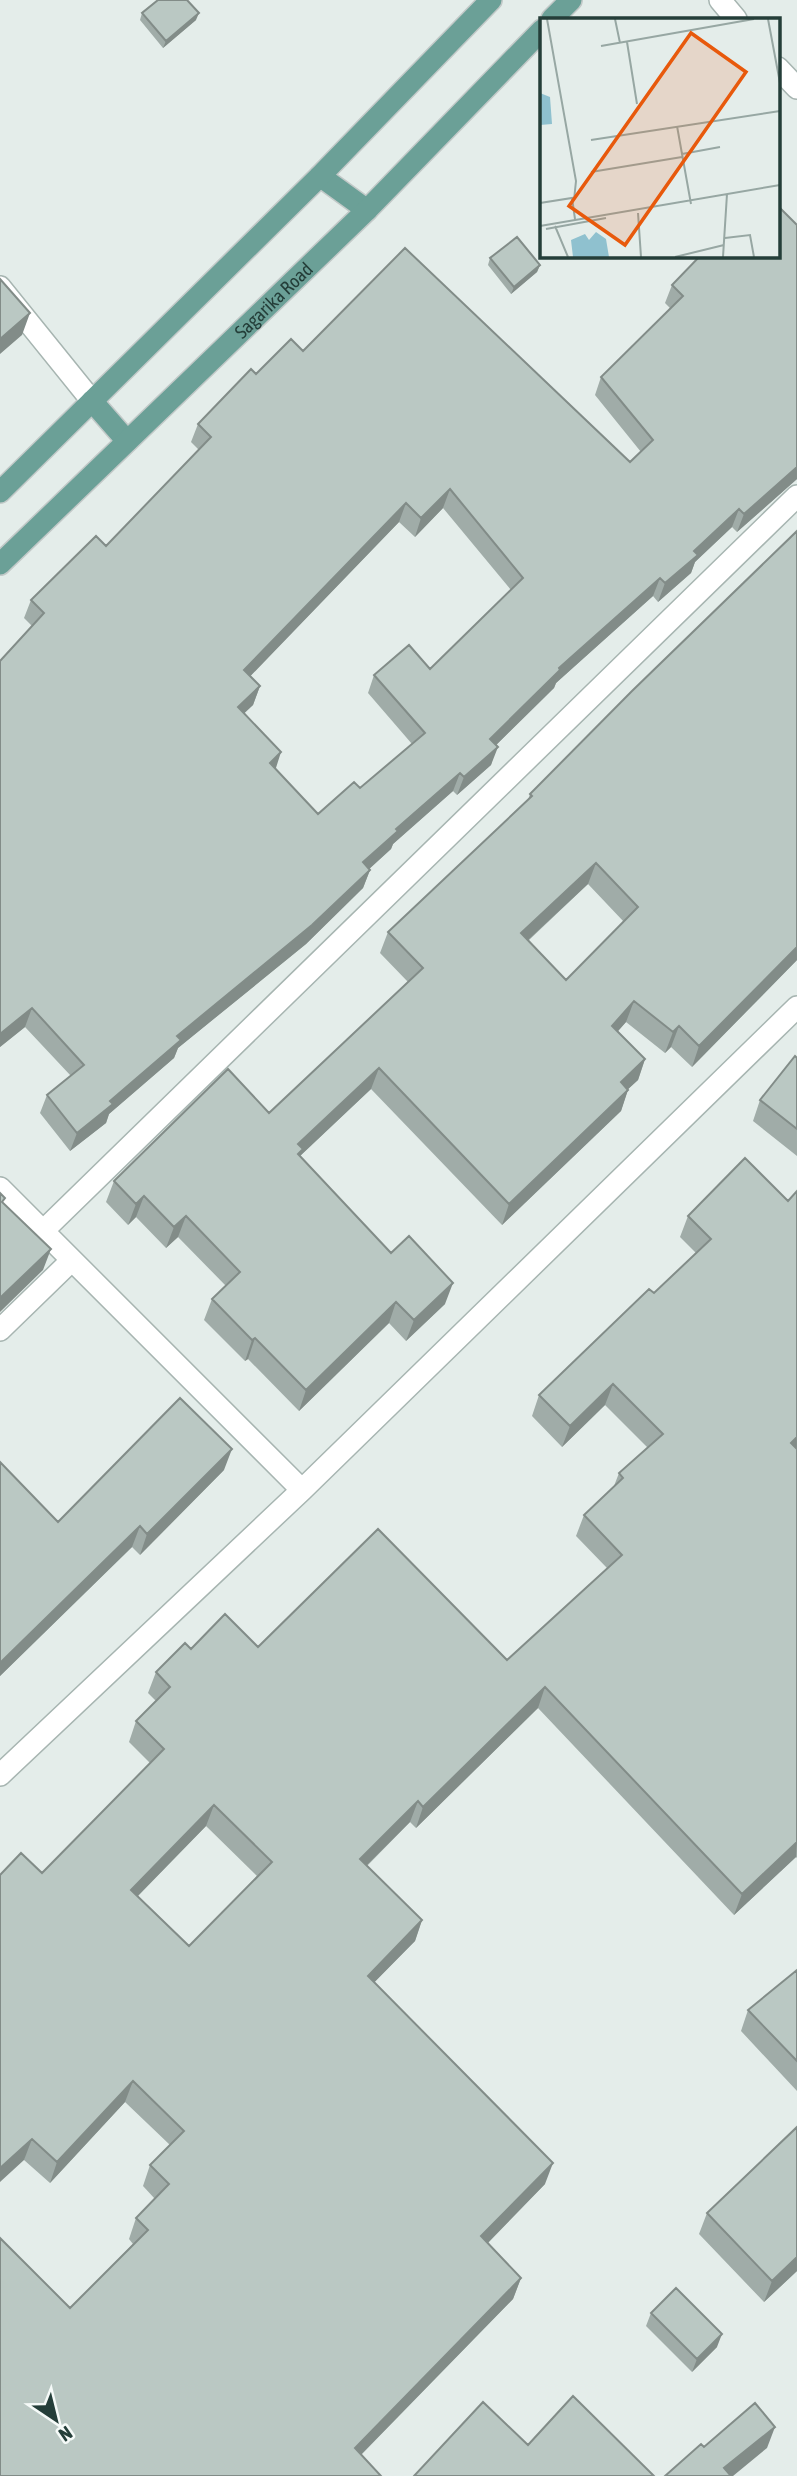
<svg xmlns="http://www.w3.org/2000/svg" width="797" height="2476" viewBox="0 0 797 2476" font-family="'Asap Condensed',sans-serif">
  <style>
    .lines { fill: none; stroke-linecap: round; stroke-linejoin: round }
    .minor-casing { stroke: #a7b5b1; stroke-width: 24 }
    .primary-casing { stroke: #c2c9c8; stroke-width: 24 }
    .minor { stroke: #fff; stroke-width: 21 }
    .primary { stroke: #6ba097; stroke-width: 21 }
    .wall { fill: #a0aca8; fill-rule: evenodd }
    .shaded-wall { fill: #828c88 }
    .building { fill: #bac8c3; stroke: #828c88; stroke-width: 2; fill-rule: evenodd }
    .labels { text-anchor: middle; stroke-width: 5; stroke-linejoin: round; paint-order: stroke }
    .street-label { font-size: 19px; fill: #243e39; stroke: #f5faf8 }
    .inset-road { fill: none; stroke: #97a7a3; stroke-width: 2 }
    .view { fill: #e8590c; fill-opacity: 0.15; stroke: #e8590c; stroke-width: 3.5 }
    .inset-edge { fill: none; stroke: #243e39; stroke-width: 3.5 }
  </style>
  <rect width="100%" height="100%" fill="#e4edea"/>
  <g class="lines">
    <g class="minor-casing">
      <path id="minor" d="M720,0l16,19
        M778,68l19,20
        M0,287l92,114
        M0,1188l302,302
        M43,1231l754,-735
        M0,1330l72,-70
        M0,1775l302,-285 495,-483"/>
    </g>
    <g class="primary-casing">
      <g id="primary">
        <path d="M552,19l19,-19"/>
        <path d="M320,176l47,34"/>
        <path d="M92,401l35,40"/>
        <path d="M0,492l320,-316 171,-176"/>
        <path id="s1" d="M0,564l367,-354 175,-180"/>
      </g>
    </g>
    <use href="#minor" class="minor"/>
    <use href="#primary" class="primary"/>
  </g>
  <path class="wall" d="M142,13l54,7 -33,28 -23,-28z
    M797,225v254l-60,53 -5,-5 -37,35 -4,11 -33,29 -5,-6 -97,87 -2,5 -58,57 -5,20 -34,30 -4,-4 -60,53 -2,5 -22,20 1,1 -7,18 -57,56 -128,104 -4,10 -65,56 -3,9 -36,28 -30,-38 7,-18 24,-19 -46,-49 -25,20v-386l32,-35 -8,-8 7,-18 75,-54 93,-96 -8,-8 7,-18 58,-50 47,-23 327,111 11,-10 -46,-57 6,-18 70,-68 -6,-6 7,-18zM443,508l68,82 -81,79 -56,6 -6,18 44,51 -52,44 -42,26 -43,-45 -31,-56 9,-8 7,-19 -10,-10 149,-154 16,15z
    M490,258l50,7 -3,7 -26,22 -23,-29z
    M797,531v429l-105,107 -21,-20 -6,6 -39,-31 -8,9 27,28 -7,21 -10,9 -7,22 -119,114 -131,-136 -71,67 91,97 54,51 -39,37 -17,-18 -90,88 -51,-52 -3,2 -41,-41 8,-21 14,-13 -48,-49 -12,11 -30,-31 -8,8 -22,-23 8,-21 155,-68 139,-131 -28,-29 8,-21 140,-132 2,-6zM588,884l36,38 -58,58 -38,-39z
    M797,1058v98l-44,-35 7,-21z
    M797,1191v667l-1,-1 -62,58 -196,-207 -122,120 -6,-6 -43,44 55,54 -7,21 -41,41 171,202 -57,59 33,35 -8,21 -152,156 -291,-147 63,-64 -4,-5 7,-21 19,-19 -12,-13 7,-21 20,-20 -45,-43 -75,81 -26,-23 18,-287 108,-110 -21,-21 7,-21 20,-20 -8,-8 8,-21 35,-23 67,-2 249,13 100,-92 -31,-32 8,-21 30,-29 5,-13 29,-25 -43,-43 -43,42 -30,-31 7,-21 115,-102 42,-40 -16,-16 8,-21 100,-15zM206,1826l51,50 -68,70 -51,-50z
    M0,1462l58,60 166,-52 -84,85 -8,-8 -132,129z
    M797,1970v121l-56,-60 7,-21z
    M797,2127v144l-33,31 -65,-68 8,-21z
    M651,2313l66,34 -25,25 -46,-46z"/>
  <path class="shaded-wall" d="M199,13l-3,7 -33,28 3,-7z
    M540,265l-3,7 -26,22 3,-7z
    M30,313l-8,22 -22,19v-15z
    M797,467v12l-60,53 7,-18z
    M450,489l-7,19 -28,29 6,-19z
    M406,503l-7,19 -161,167 6,-19z
    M739,509l-7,18 -37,35 -4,11 -33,29 7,-19 29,-32z
    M660,578l-7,18 -97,87 -2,5 -70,69 6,-18 69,-71z
    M260,686l-7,19 -21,20 6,-18z
    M498,747l-7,18 -34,30 7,-18z
    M281,752l-6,19 -5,-8z
    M460,773l-7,18 -60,53 -2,5 -35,32 7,-19 33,-33z
    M596,863l-8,21 -75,70 8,-21z
    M370,870l-7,18 -57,56 -128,104 -4,10 -65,56 -3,9 -36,28 7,-18 100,-97z
    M797,947v13l-105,107 7,-21z
    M634,1001l-8,21 -22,25 8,-21z
    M32,1008l-7,19 -25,20v-13z
    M679,1026l-8,21 -6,6 8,-21z
    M645,1059l-7,21 -25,23 8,-21z
    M379,1068l-8,21 -71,67 -5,14 3,-26z
    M628,1090l-7,21 -119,114 7,-21z
    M144,1196l-8,21 -8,8 8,-21z
    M186,1216l-8,21 -12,11 8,-21z
    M51,1249l-8,21 -43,42v-14z
    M453,1283l-8,21 -39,37 8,-21z
    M396,1302l-7,21 -90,88 7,-21z
    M255,1338l-7,21 -3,2 7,-21z
    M613,1384l-8,21 -43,42 8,-21z
    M797,1437v13l-6,-7z
    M232,1449l-8,21 -84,85 7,-21z
    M140,1526l-8,21 -132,129v-13z
    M545,1687l-7,21 -122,120 7,-21z
    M418,1801l-8,21 -58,58 8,-21z
    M214,1805l-8,21 -82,84 7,-20z
    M797,1842l-1,15 -62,58 8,-21z
    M422,1920l-7,21 -55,56 8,-21z
    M133,2081l-8,21 -75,81 7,-21z
    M32,2139l-8,21 -24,22v-14z
    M553,2163l-8,21 -71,73 7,-21z
    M797,2257v14l-33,31 8,-21z
    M521,2278l-8,21 -166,170 8,-21z
    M722,2334l-5,13 -25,25 5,-13z
    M775,2427l-8,21 -34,28h-12l3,-8z"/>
  <path class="building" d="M158,0h29l12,13 -33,28 -24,-28z
    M778,206l19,19v242l-53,47 -5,-5 -45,42 4,4 -33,28 -5,-5 -101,90 1,2 -70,69 8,8 -34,30 -4,-4 -64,56 2,2 -35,31 7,8 -58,55 -135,111 4,4 -71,61 3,3 -36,29 -30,-38 37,-30 -52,-57 -32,26v-373l44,-48 -13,-13 65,-64 10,10 105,-109 -13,-13 53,-55 5,5 35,-35 12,12 102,-103 225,214 23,-22 -52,-63 82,-81 -11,-11 28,-29h78zM450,489l73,89 -93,91 -21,-24 -35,30 51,58 -65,55 -6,-6 -36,32 -48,-51 11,-11 -43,-45 22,-21 -16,-16 162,-167 15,15z
    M517,237l23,28 -26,22 -24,-29z
    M0,279l30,34 -30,26z
    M797,531v416l-98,99 -20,-20 -6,6 -39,-31 -22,25 33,33 -24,23 7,8 -119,114 -130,-136 -81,76 5,5 -5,5 93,99 18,-17 44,47 -39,37 -18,-18 -90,88 -51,-52 -3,2 -40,-41 28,-27 -54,-56 -12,11 -30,-31 -8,8 -22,-23 114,-112 41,44 154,-145 -35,-36 144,-136 -2,-2 102,-103zM596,863l42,44 -72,73 -45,-47z
    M795,1056l2,2v71l-37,-29z
    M745,1158l43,43 9,-10v246l-6,6 6,6v393l-55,52 -197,-207 -122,120 -5,-6 -58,58 62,61 -54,56 185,187 -72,73 40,42 -166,170 26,28h-381v-238l70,70 78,-78 -12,-12 33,-34 -19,-19 34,-34 -51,-50 -76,81 -25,-23 -32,29v-293l21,-22 21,20 122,-124 -28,-28 34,-34 -14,-15 29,-29 6,6 34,-35 33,33 120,-118 129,131 115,-105 -38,-40 39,-37 -4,-5 44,-39 -50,-50 -43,42 -31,-31 110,-106 5,4 57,-54 -23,-23zM214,1805l58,57 -83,84 -58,-56z
    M0,1193l5,5 -3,4 49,47 -51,49z
    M180,1398l52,51 -85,85 -7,-8 -140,137v-201l58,60z
    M797,1970v91l-49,-51z
    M797,2127v130l-25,24 -65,-68z
    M676,2288l46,46 -25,25 -46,-46z
    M573,2396l81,80h-240l69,-74 45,43z
    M755,2403l20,24 -51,41 7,8h-66l36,-32 3,3z"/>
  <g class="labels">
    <g class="street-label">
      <text dy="7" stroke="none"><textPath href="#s1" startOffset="380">Sagarika Road</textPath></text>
    </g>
  </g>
  <g transform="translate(540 18)">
    <rect width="240" height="240" fill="#e4edea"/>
    <path d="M0,75l10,4 2,27 -12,1zM56,214l10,7 3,18h-36l-2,-17 14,-6 4,6z" fill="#8fc1cf"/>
    <path class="inset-road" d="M7,1l29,162 -2,19M75,1l5,24M228,1l12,64M87,24l10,62M61,28l153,-27M137,108l14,78M51,122l189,-29M142,136l38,-7M51,154l91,-15M0,185l32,-5 3,21M98,195l3,44M0,208l240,-41M15,208l13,31M6,211l60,-11M185,220l25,-3 4,22M135,239l49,-12M183,239l4,-63"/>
    <path class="view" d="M151,15l55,39 -121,173 -56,-39z"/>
    <rect width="240" height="240" class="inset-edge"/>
  </g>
  <g transform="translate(56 2420) rotate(145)" stroke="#f5faf8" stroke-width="5" paint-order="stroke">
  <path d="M0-5L12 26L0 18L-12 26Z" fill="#243e39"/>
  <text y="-10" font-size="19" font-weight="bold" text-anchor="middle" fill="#243e39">N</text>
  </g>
</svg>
